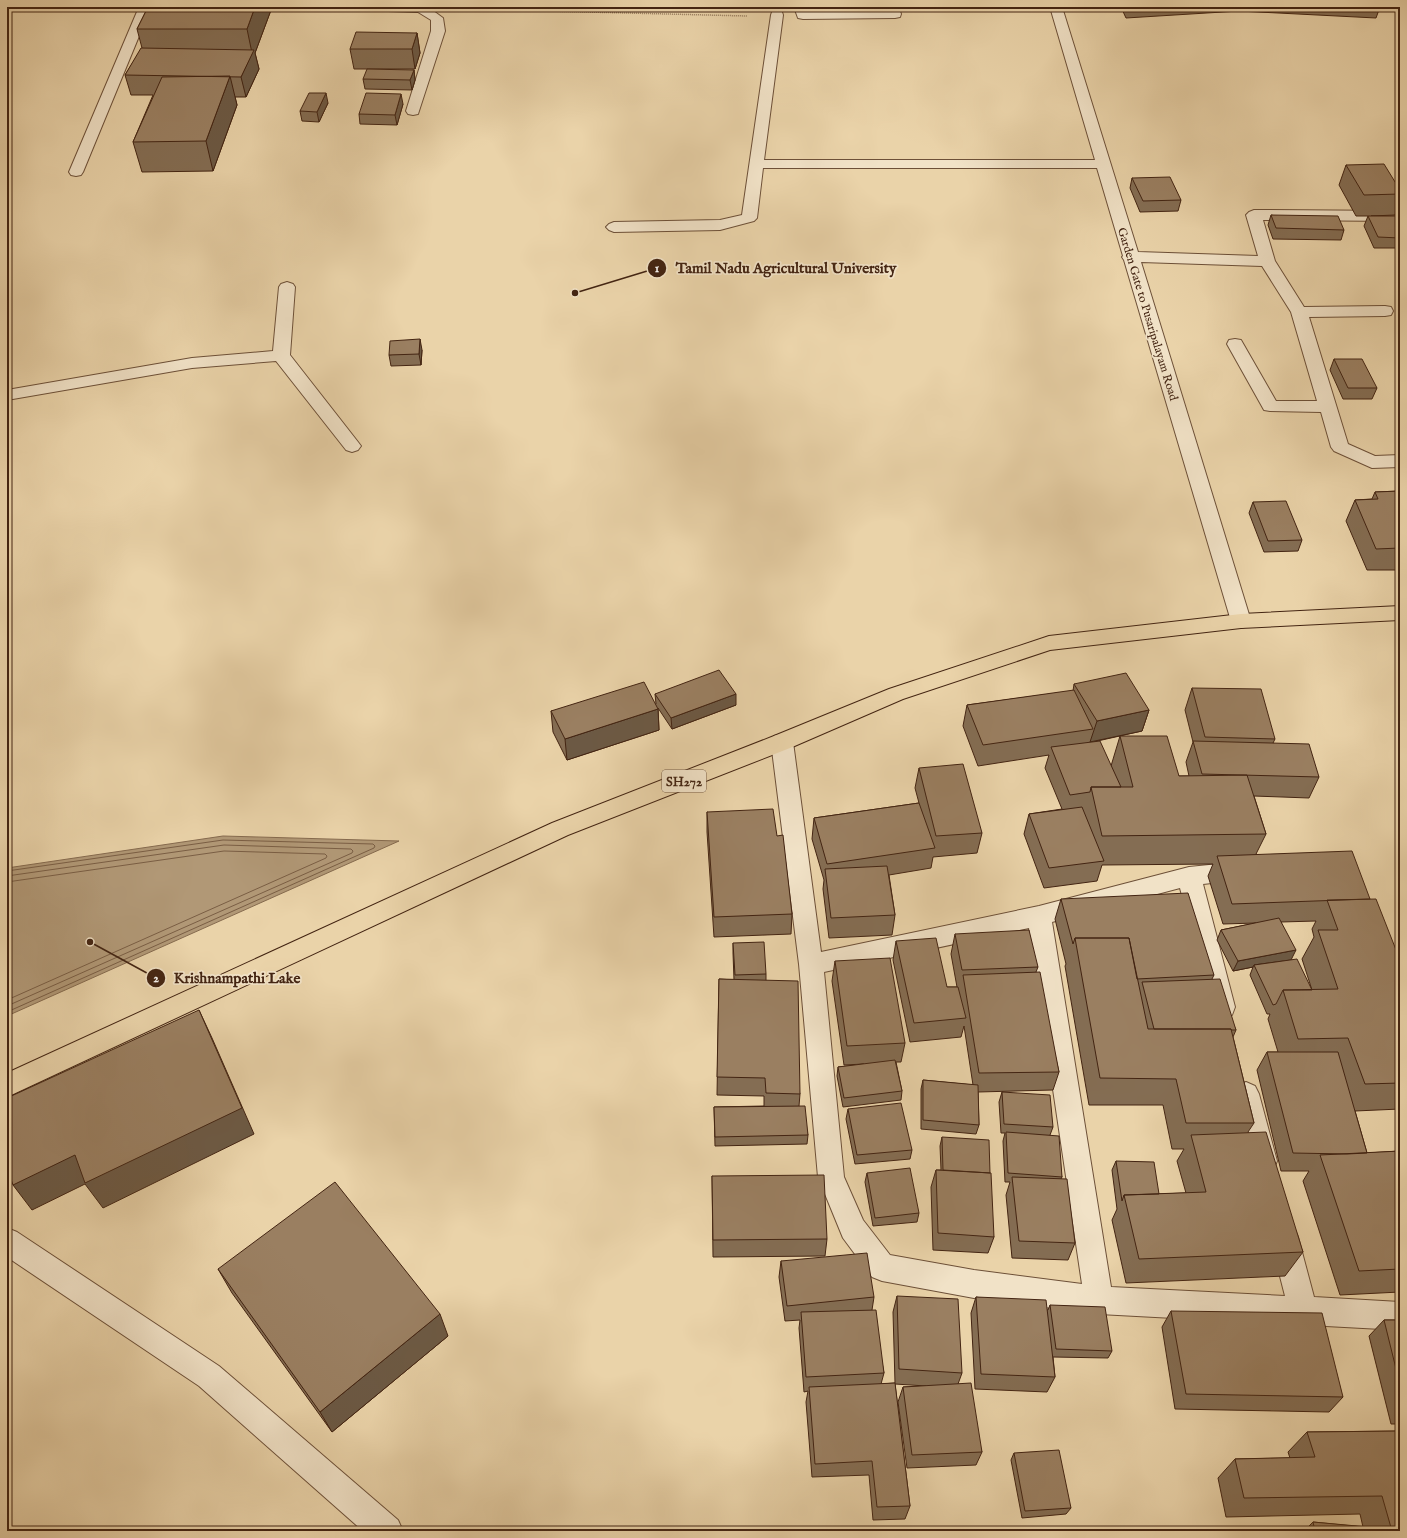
<svg xmlns="http://www.w3.org/2000/svg" width="1407" height="1538" viewBox="0 0 1407 1538" font-family="'IM FELL English',serif">
  <style>
    .water { fill: #b19876; stroke: #856a4e }
    .lines { fill: none; stroke-linecap: round; stroke-linejoin: round }
    .shore { stroke: #7a5e44; stroke-width: 1 }
    .minor-casing { stroke: #6d5038; stroke-width: 2 }
    .major-casing { stroke: #432412; stroke-width: 2 }
    .path { stroke: #432412; stroke-width: 1.5; stroke-dasharray: 0.5 1.5; stroke-linecap: butt }
    .minor { fill: #f1e2c7; fill-rule: evenodd }
    .major { fill: #ead3a9; fill-rule: evenodd }
    .wall { fill: #846d53; stroke: #432412; fill-rule: evenodd }
    .shaded-wall { fill: #6c5944; stroke: #432412 }
    .building { fill: #9a7f61; stroke: #432412 }
    .labels { text-anchor: middle; stroke-width: 3.5; stroke-linejoin: round; paint-order: stroke }
    .far-street-label { font-size: 12px; fill: #432412; stroke: #f1e2c7 }
    .shield { fill: #f1e2c7; stroke: #775d48; stroke-width: 1 }
    .shield-label { font-size: 13px; font-weight: bold; fill: #432412 }
    .leader { fill: none; stroke: #432412; stroke-width: 1.5 }
    .callout-dot { fill: #432412; stroke: #f1e2c7; stroke-width: 1.5 }
    .mark-label { font-size: 12px; text-anchor: middle; font-weight: bold; fill: #fff }
    .callout-label { font-size: 15px; text-anchor: middle; font-weight: bold; fill: #432412; stroke: #f1e2c7; stroke-width: 3.5; stroke-linejoin: round; paint-order: stroke }
  </style>
  <rect width="100%" height="100%" fill="#ead3a9"/>
  <filter id="stains"><feTurbulence type="fractalNoise" baseFrequency=".005" numOctaves="4"/><feColorMatrix values="0 0 0 0 .2 0 0 0 0 .09 0 0 0 0 .02 0 0 0 .5 -.17"/></filter>
  <radialGradient id="worn" r=".72"><stop offset=".6" stop-color="#630" stop-opacity="0"/><stop offset="1" stop-color="#630" stop-opacity=".3"/></radialGradient>
  <path class="water" d="M223,836l176,5 -392,175v-148z"/>
  <g class="lines">
    <path class="shore" d="M7,871l216,-31 150,4 2,2 -1,2 -367,164
      M7,876l217,-31 127,4 2,2 -1,2 -345,153
      M7,882l217,-31 101,3 2,2 -1,2 -319,142"/>
    <g class="minor-casing">
      <path id="minor" d="M139,7h12l-68,165 -2,3 -5,1 -5,-1 -2,-3z
        M382,7h46l15,11 2,13 -27,83 -5,1 -5,-1 -2,-3 25,-80v-11l-13,-8 -30,-1 -5,-1z
        M794,7h12l2,4 87,-1 5,1 1,3 -1,3 -5,1 -92,1 -5,-1z
        M1050,7h12l76,245 120,4 -12,-41 3,-3 5,-2 146,1v10l-137,-1 12,41 29,46 81,-1 6,1 2,4 -2,4 -6,1 -76,1 39,127 27,12 25,-1v12l-28,1 -38,-17 -3,-4 -10,-35 -51,-1 -6,-1 -37,-66 2,-4 6,-1 6,1 35,61h41l-26,-89 -29,-46 -121,-4 110,359 -3,5 -7,2 -7,-2 -3,-5 -107,-361 -2,-3 1,-1 -26,-88h-334l-6,50 -3,3 -34,9 -106,2 -5,-2 -3,-3 3,-3 5,-2 106,-2 22,-5 29,-200 1,-3h10l1,3 -19,145h331z
        M287,282l6,2 2,3 -5,68 68,87 3,4 -3,4 -6,2 -6,-2 -70,-89 -84,7 -185,32v-10l185,-32 81,-7 6,-64 2,-3z
        M782,734l8,2 3,6 28,210 218,-46 150,-39 50,-5 8,2 4,7 -4,7 -8,2 -36,4 32,123 -3,8 -9,3 -9,-3 -3,-8 -31,-119 -128,34 59,365 174,9 -15,-59 4,-9 10,-4 10,4 4,9 16,60 86,5v28l-301,-16 -125,-16 -92,-17 -10,-4 -29,-39 -25,-61 -19,-213 -28,-222 3,-6zM1029,928l53,356 -108,-14 -84,-15 -27,-35 -19,-43 -20,-205z
        M1246,1082l9,4 4,8 18,67 -4,9 -9,3 -9,-3 -4,-9 -18,-67 4,-8z
        M7,1228l10,4 202,134 179,154 5,11h-40l-164,-145 -192,-129z"/>
    </g>
    <g class="major-casing">
      <path id="major" d="M1400,606v14l-159,8 -191,22 -147,49 -113,49 -222,87 -561,262v-24l545,-250 222,-87 115,-47 160,-53 192,-22z"/>
    </g>
    <path class="path" d="M464,9l283,7"/>
    <use href="#minor" class="minor"/>
    <use href="#major" class="major"/>
  </g>
  <path class="wall" d="M148,7h122l1,3 -16,43 4,16 -13,28h-11l2,8 -24,66 -71,1 -9,-30 20,-47h-22l-6,-20 17,-27 -5,-19z
    M1121,7h259l-4,11 -137,-7 -113,7z
    M417,33l3,20 -5,16h-61l-4,-20z
    M414,70l1,10 -3,10 -47,-1 -2,-10z
    M328,103l-9,19 -17,-1 -2,-10z
    M403,104l-6,21 -37,-1 -1,-10z
    M1346,165l54,25v12l-5,13 -24,1h29v32h-26l-10,-22 4,-10h-12l-17,-31z
    M1132,178l49,22 -3,11 -38,1 -10,-24z
    M1271,215l73,15 -3,10 -68,-1 -5,-14z
    M422,350l-1,15 -30,1 -2,-11z
    M1334,359l43,29 -5,11h-29l-13,-29z
    M1400,491v79h-33l-21,-49 9,-21 17,-1 3,-7z
    M1253,502l49,38 -4,11 -34,1 -15,-39z
    M1074,684l75,26 -7,21 -49,11 18,24 9,-30 59,40h10l-3,-14 7,-20 -8,-32 7,-22 83,51 -2,4 46,34 -10,21 -55,-2 12,38 -10,20 114,45 30,61v149l-45,2 12,42 33,-2v141l-60,3 -37,-114 6,-10h-28l-24,-101 10,-18h11l-10,-33 2,-5h-3l-17,-39 3,-8 -20,4 -16,-31 4,-10 35,-7 -33,1 -15,-48 5,-12 -111,1 -5,16 -53,7 -20,-54 5,-20 33,-5 -17,-41 4,-13 -71,11 -15,-40 4,-21 106,-14zM1316,921l-4,8 2,8 -12,22 10,31 -21,-30 -10,-38z
    M655,694l81,11 -64,24 -14,-21 1,22 -92,30 -14,-28 -2,-21 105,-7z
    M919,768l63,65 -5,20 -44,4 -2,11 -42,7 6,40 -3,20 -63,3 -6,-49 1,-9 -12,-41 2,-21 105,-15 -4,-15z
    M707,812l70,24 15,78 -1,20 -77,3 -7,-105z
    M1061,899l153,76 -2,4 24,51 -3,7 21,86 -6,9 55,120 -18,24 -159,7 -14,-63 5,-11 -5,-39 4,-9 43,33 27,-1 -9,-32 7,-12h-12l-9,-44h-74l-24,-139 1,-2 -11,-45z
    M955,934l83,33 -2,5 23,100 -6,18 -75,2 1,33 -3,9 -55,-5v-40l2,-9 50,5 -9,-59 -3,11 -51,5 -17,-82 3,-19 51,46h10l-6,-33z
    M733,943l33,31v6l34,114 -1,12 9,29 -1,9 -92,2 -1,-39 50,-1v-10l-47,-1 2,-116 15,1 -1,-27z
    M835,961l70,82 -4,19h-5l6,29 -1,9 -58,7 -6,-31 1,-9 26,-3 -20,1 -12,-84z
    M1002,1092l51,35 -3,8 12,42 -1,2 14,64 -7,17 -56,-2 -6,-63 4,-13h-5l-2,-41 2,-8h-4l-2,-31z
    M848,1109l64,41 -2,9 -55,5 -9,-45z
    M942,1137l52,100 -6,16 -55,-3 -2,-63 5,-17h5l-1,-24z
    M867,1173l52,40 -2,9 -44,4 -8,-44z
    M712,1176l115,63 -2,17 -112,1z
    M781,1261l93,36 -2,13 12,63 -3,11 14,-1 -2,-71 4,-16 65,77 -4,11 24,68 -6,13 -69,3 -9,-66 5,-15 23,-1 -31,-2 15,122 -5,13 -32,1 -4,-45 -57,2 -6,-75 2,-11 -4,1 -5,-64 1,-8 -15,1 -6,-44z
    M218,1269l230,67 -116,96 -100,-139z
    M976,1297l72,13 2,-5 62,46 -4,7 -55,-1 2,20 -8,15 -72,-3 -4,-76z
    M1171,1311l172,86 -14,15 -154,-3 -13,-82z
    M1384,1320h16v104h-9l-22,-88z
    M1400,1431v100h-94v-2l7,-7 50,5 -3,-13 -134,3 -8,-39 17,-19 55,-1 -2,-6 19,-20z
    M1014,1453l57,55 -5,6 -44,4 -11,-58z"/>
  <path class="shaded-wall" d="M255,7h15l1,3 -16,43 4,16 -13,28 -5,-20 11,-24 -5,-24z
    M417,33l3,20 -5,16 -3,-20z
    M414,70l1,10 -3,10 -2,-10z
    M230,76l7,29 -24,66 -7,-30z
    M326,93l2,10 -9,19 -2,-10z
    M401,94l2,10 -6,21 -2,-10z
    M420,339l2,11 -1,15 -2,-11z
    M736,694v11l-64,24 -1,-11z
    M658,709l1,21 -92,30 -2,-21z
    M1149,710l-7,21 -52,11 7,-21z
    M1296,950l-5,10 -37,5 -1,2 -20,4 5,-10z
    M199,1010l13,28 42,96 -151,74 -18,-24 -53,26 -19,-25z
    M440,1314l8,22 -116,96 -12,-20z"/>
  <path class="building" d="M148,7h107l-8,22h-110z
    M356,32l61,1 -5,16h-62z
    M141,48l113,2 -13,27 -116,-2z
    M367,69l47,1 -4,10 -47,-1z
    M230,76l-24,65 -73,1 29,-65z
    M309,93h17l-9,19 -17,-1z
    M366,93l35,1 -6,21 -36,-1z
    M1384,164l16,26v4l-36,1 -18,-30z
    M1170,177l11,23 -38,1 -11,-23z
    M1271,215l67,1 6,14 -68,-2z
    M1368,216h32v22l-22,-1z
    M420,339l-1,15 -30,1 1,-14z
    M1334,359h28l15,29h-29z
    M1400,491v57l-24,1 -21,-49 23,-1 -3,-7z
    M1286,501l16,39 -34,1 -15,-39z
    M719,670l17,24 -65,24 -16,-24z
    M1126,673l23,37 -52,11 -23,-37z
    M644,682l14,27 -93,30 -14,-28z
    M1192,688l69,1 14,50 -70,-2z
    M1074,690l19,39 -110,16 -16,-40z
    M1120,736h47l12,40 68,-1 19,59 -164,2 -11,-49h42z
    M1100,741l21,46h-30l-1,5 -20,3 -19,-48z
    M1193,741l116,3 10,33 -117,-3z
    M963,764l19,69 -46,3 -17,-68z
    M919,803l16,45 -108,16 -13,-46z
    M1082,807l22,54 -55,7 -20,-54z
    M773,809l4,27 6,-1 9,79 -78,3 -7,-105z
    M1352,851l18,48 -138,5 -15,-48z
    M887,866l8,49 -64,3 -6,-49z
    M1188,893l26,82 -77,4 -8,-41h-54l-2,6 -12,-45z
    M1376,899l24,61v123l-35,1 -17,-46 -50,1 -15,-49 55,-1 -20,-59h20l-11,-30z
    M1279,918l17,32 -58,11 -17,-31z
    M1029,930l9,37 -76,3 -7,-36z
    M936,938l11,49h11l8,31 -52,5 -18,-82z
    M1075,938h54l19,91h83l23,94h-68l-10,-44 -76,-1z
    M764,942l2,32 -31,1 -2,-32z
    M890,958l15,85 -58,3 -12,-85z
    M1297,959l15,31h-29l-7,14 -3,1 -19,-40z
    M1040,972l19,100 -80,1 -16,-98z
    M719,979l79,2 2,113 -34,-1 -1,-15 -48,-1z
    M1220,979l16,51h-5v-1h-77l-12,-47z
    M199,1010l43,98 -157,75 -10,-28 -62,30 -6,-17v-70z
    M1267,1052h71l29,101 -20,1 -54,-1z
    M895,1060l7,31 -58,7 -6,-31z
    M923,1080l55,5 1,40 -56,-5z
    M1002,1092l48,3 3,32 -49,-3z
    M901,1103l11,47 -55,5 -9,-46z
    M805,1106l3,29 -93,2 -1,-30z
    M1006,1132l53,4 3,41 -54,-4z
    M1266,1132l37,120 -164,7 -15,-64 82,-3 -15,-57z
    M942,1137l47,3 1,33 -47,-3z
    M1400,1151v118l-41,2 -39,-116z
    M1116,1161l38,1 5,32 -35,1 -2,6z
    M910,1168l9,45 -44,5 -8,-45z
    M936,1170l55,3 3,64 -56,-4z
    M824,1175l3,64 -114,1 -1,-64z
    M1012,1177l55,2 8,64 -56,-2z
    M335,1182l105,132 -120,98 -102,-143z
    M867,1253l7,44 -87,9 -6,-45z
    M897,1296l61,3 4,74 -63,-4z
    M976,1297l70,3 9,77 -74,-3z
    M1050,1305l55,2 7,44 -56,-2z
    M876,1310l8,63 -78,4 -5,-65z
    M1171,1311l151,2 21,84 -157,-3z
    M1384,1320h16v65z
    M895,1383l15,123 -33,1 -5,-46 -57,3 -6,-77z
    M971,1383l11,69 -70,3 -9,-68z
    M1400,1431v100h-8l-10,-35 -138,2 -9,-39 80,-2 -8,-25z
    M1059,1450l12,58 -46,3 -11,-58z
    M1313,1522l55,5 1,4h-54z"/>
  <g class="labels">
    <g class="far-street-label">
      <text transform="translate(1148 314) rotate(73)" y="4">Garden Gate to Pusaripalayam Road</text>
    </g>
    <rect class="shield" x="662" y="770" width="44" height="22" rx="3"/>
    <g class="shield-label">
      <text x="684" y="786">SH272</text>
    </g>
  </g>
  <path class="leader" d="M575 293L657 268M90 942L156 978"/>
  <g class="callout-dot">
    <circle cx="575" cy="293" r="4"/>
    <circle cx="90" cy="942" r="4"/>
    <circle cx="657" cy="268" r="10"/>
    <circle cx="156" cy="978" r="10"/>
  </g>
  <g class="mark-label">
    <text x="657" y="272">1</text>
    <text x="156" y="982">2</text>
  </g>
  <g class="callout-label">
    <text x="786" y="273">Tamil Nadu Agricultural University</text>
    <text x="237" y="983">Krishnampathi Lake</text>
  </g>
  <rect width="1407" height="1538" fill="none" stroke="#ead3a9" stroke-width="24"/>
  <rect x="8" y="8" width="1391" height="1522" fill="none" stroke="#432412" stroke-width="2"/>
  <rect x="12" y="12" width="1383" height="1514" fill="none" stroke="#432412"/>
  <rect width="100%" height="100%" filter="url(#stains)"/>
  <rect width="100%" height="100%" fill="url(#worn)"/>
</svg>
